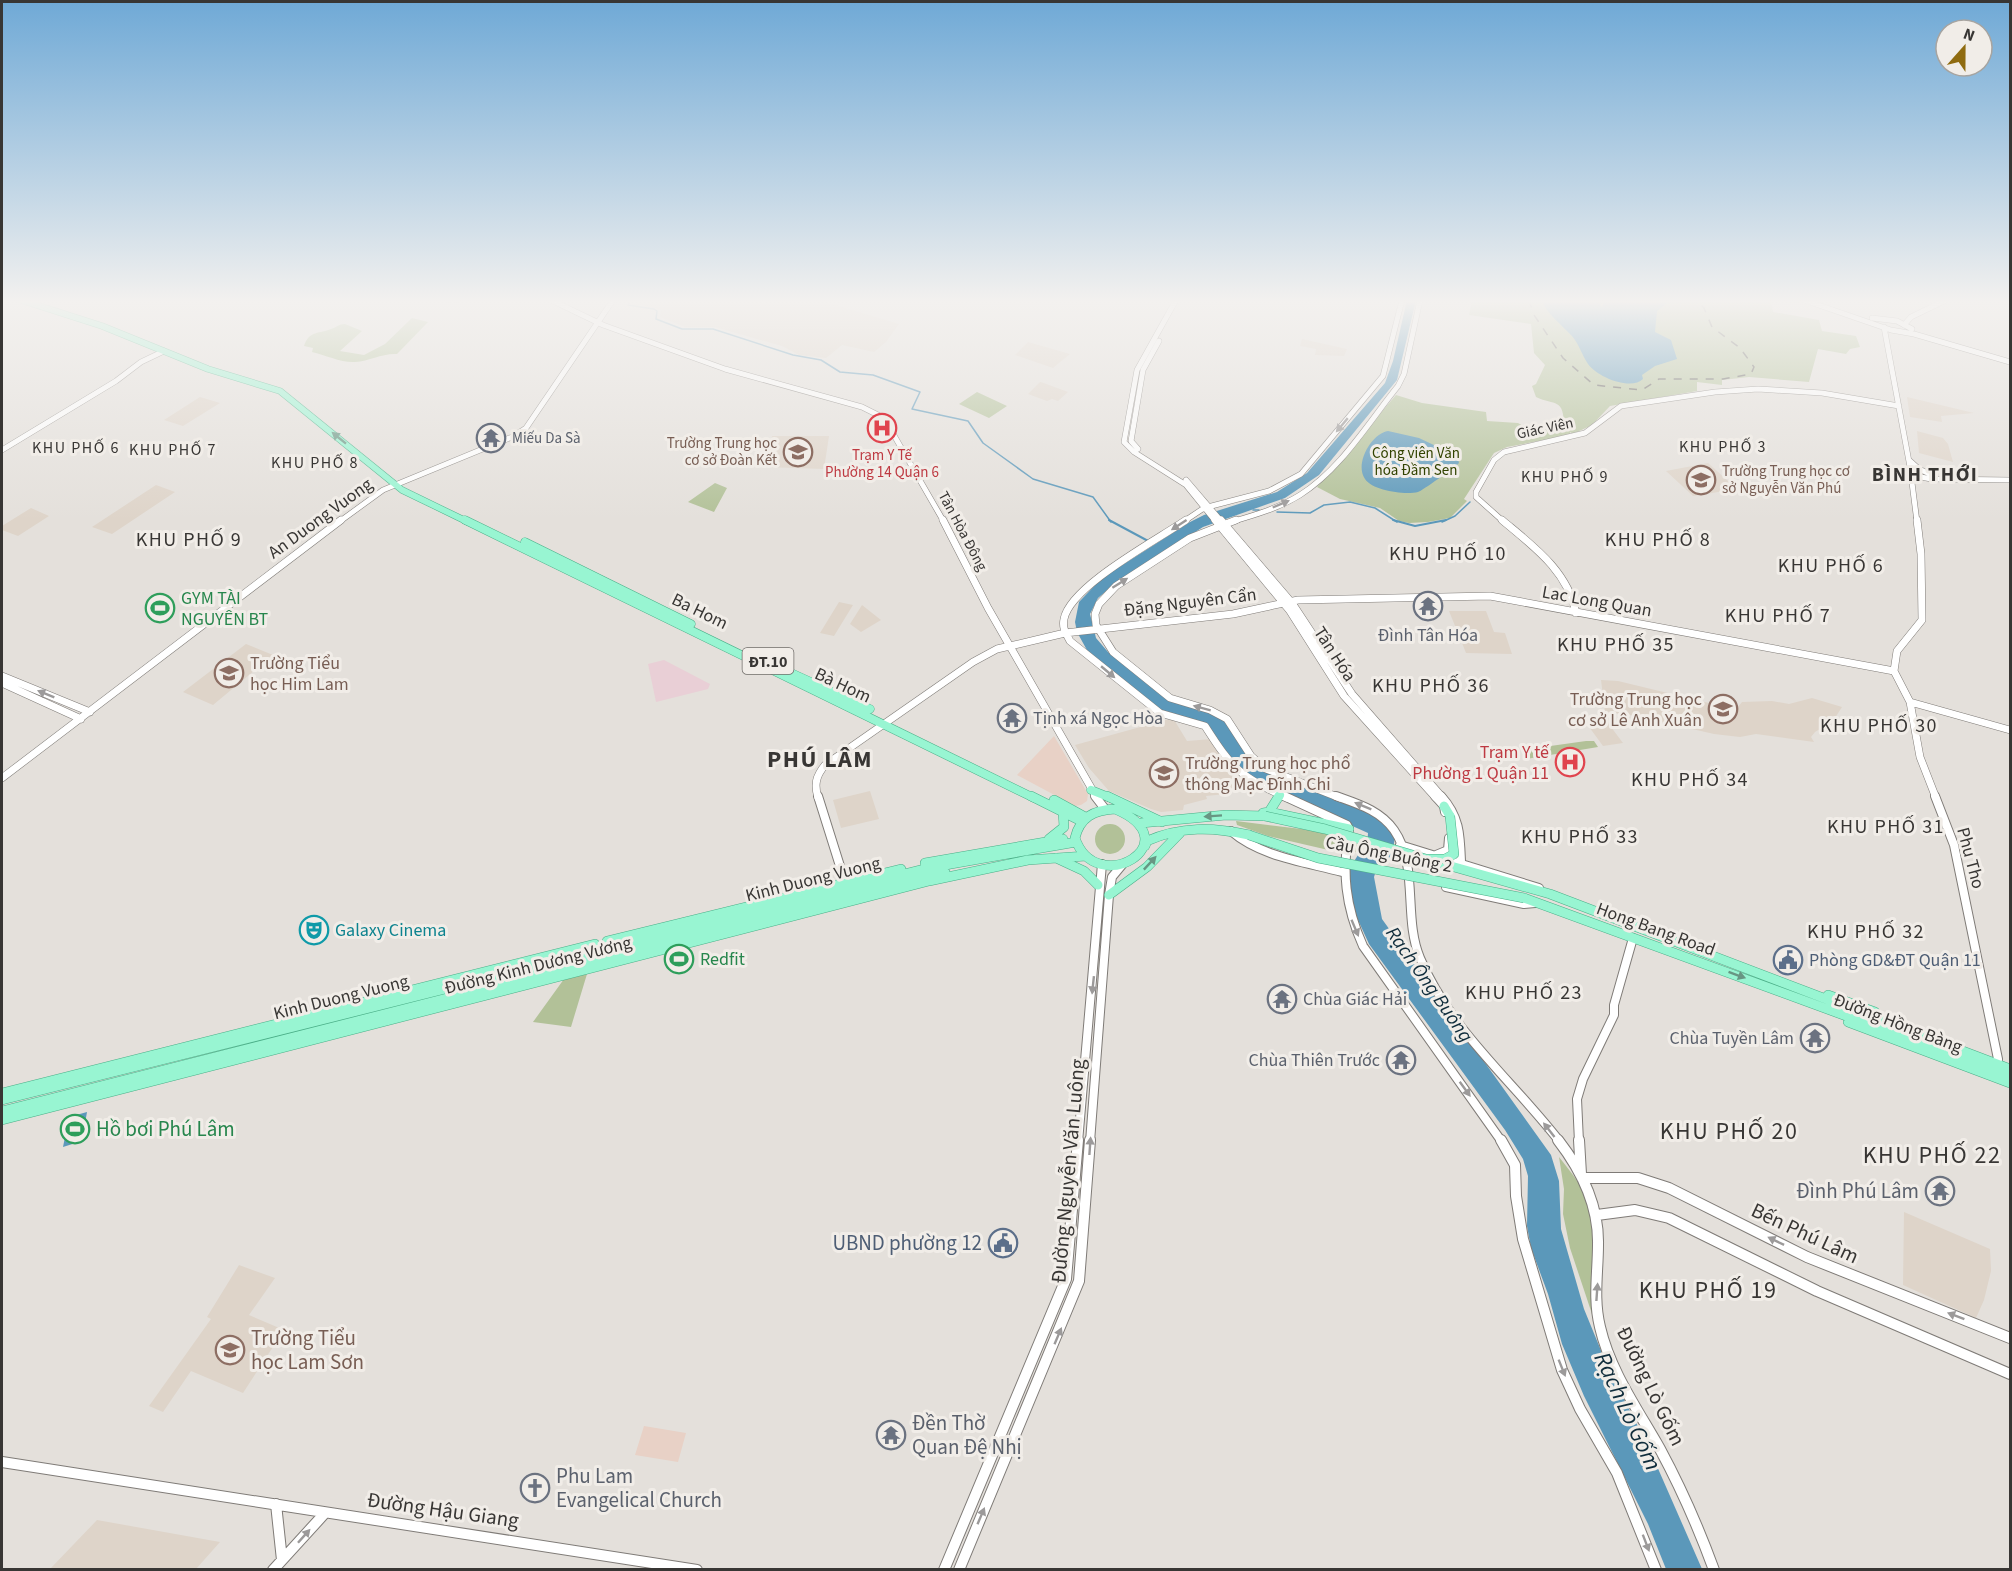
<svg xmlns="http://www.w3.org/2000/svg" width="2012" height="1571" viewBox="0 0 2012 1571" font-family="'Source Sans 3',sans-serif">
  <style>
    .commercial { fill: #e8d1c6 }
    .built { fill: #ded4c9 }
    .medical { fill: #e9cfd6 }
    .green { fill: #b2c198 }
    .water { fill: #5b98ba }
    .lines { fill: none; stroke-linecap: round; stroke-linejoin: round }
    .stream-far1 { stroke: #5b98ba; stroke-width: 1.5 }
    .stream { stroke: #5b98ba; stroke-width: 2 }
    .secondary-far3-casing { stroke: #7f7b77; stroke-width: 6 }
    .secondary-far2-casing { stroke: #7f7b77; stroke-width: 8 }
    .secondary-far1-casing { stroke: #7f7b77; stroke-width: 10 }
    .secondary-casing { stroke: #7f7b77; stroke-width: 12 }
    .primary-far2-casing { stroke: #4aae87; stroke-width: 7 }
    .primary-far1-casing { stroke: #4aae87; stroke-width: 9 }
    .primary-casing { stroke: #4aae87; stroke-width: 10 }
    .secondary-far3 { stroke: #fff; stroke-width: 5 }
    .secondary-far2 { stroke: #fff; stroke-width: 7 }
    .secondary-far1 { stroke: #fff; stroke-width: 8 }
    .secondary { stroke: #fff; stroke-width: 10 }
    .primary-far2 { stroke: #98f5d2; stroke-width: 6 }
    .primary-far1 { stroke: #98f5d2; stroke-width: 8 }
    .primary { stroke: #98f5d2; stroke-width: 9 }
    .rail { stroke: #5a5855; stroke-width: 1.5; stroke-dasharray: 8 8; stroke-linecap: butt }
    .primary-bridge-casing { stroke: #4aae87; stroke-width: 10; stroke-linecap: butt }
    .primary-bridge { stroke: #98f5d2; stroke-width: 9 }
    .oneway { fill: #9c9a9a }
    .oneway2 { fill: #689683 }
    .labels { text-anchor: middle; stroke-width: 6; stroke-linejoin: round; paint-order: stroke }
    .far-street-label { font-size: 15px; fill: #383634; stroke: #f1ede8 }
    .far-worship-label { font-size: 15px; fill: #5b616d; stroke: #f1ede8; text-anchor: start }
    .far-education-label { font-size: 15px; fill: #785e54; stroke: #f1ede8; text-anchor: end }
    .far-park-label { font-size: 15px; fill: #324301; stroke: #f1ede8 }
    .far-health-label { font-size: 15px; fill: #be3a42; stroke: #f1ede8 }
    .far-neighbourhood-label { font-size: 16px; letter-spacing: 1.5px; fill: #383634; stroke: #f1ede8 }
    .shield { fill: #f1ede8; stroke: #706d6a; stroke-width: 1.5 }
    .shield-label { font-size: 16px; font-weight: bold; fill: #383634 }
    .street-label { font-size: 18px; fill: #383634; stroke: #f1ede8 }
    .leisure-label { font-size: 18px; fill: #27864d; stroke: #f1ede8; text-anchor: start }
    .worship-label { font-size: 18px; fill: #5b616d; stroke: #f1ede8; text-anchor: start }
    .education-label { font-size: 18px; fill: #785e54; stroke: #f1ede8; text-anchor: start }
    .health-label { font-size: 18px; fill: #be3a42; stroke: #f1ede8; text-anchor: end }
    .culture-label { font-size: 18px; fill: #0d838f; stroke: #f1ede8; text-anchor: start }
    .service-label { font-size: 18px; fill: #4e5e75; stroke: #f1ede8; text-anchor: start }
    .far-district-label { font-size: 20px; font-weight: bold; letter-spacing: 1.5px; fill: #383634; stroke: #f1ede8 }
    .neighbourhood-label { font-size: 20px; letter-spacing: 1.5px; fill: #383634; stroke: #f1ede8 }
    .water-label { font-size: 20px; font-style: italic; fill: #102d3c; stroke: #f1ede8 }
    .near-leisure-label { font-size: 21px; fill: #27864d; stroke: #f1ede8; text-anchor: start }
    .near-street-label { font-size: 21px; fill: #383634; stroke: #f1ede8 }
    .near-worship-label { font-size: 21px; fill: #5b616d; stroke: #f1ede8; text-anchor: start }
    .near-service-label { font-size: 21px; fill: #4e5e75; stroke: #f1ede8; text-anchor: end }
    .near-education-label { font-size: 21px; fill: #785e54; stroke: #f1ede8; text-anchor: start }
    .district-label { font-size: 24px; font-weight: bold; letter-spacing: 1.5px; fill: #383634; stroke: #f1ede8 }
    .near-neighbourhood-label { font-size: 24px; letter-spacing: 1.5px; fill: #383634; stroke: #f1ede8 }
    .near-water-label { font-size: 24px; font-style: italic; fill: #102d3c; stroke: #f1ede8 }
  </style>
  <rect width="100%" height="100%" fill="#e4e0db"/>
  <path class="commercial" d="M1054,736l34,58 -1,7 -6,4 -6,1 -58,-31z
    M644,1426l42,7 -8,29 -43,-7z"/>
  <path class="built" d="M634,300h185l80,24 -13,18 -12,10 -32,-7 -16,13 -27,-3 -17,-9 -67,-19h-30l-25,-10 1,-7 -26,-7z
    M1302,339l45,10 -3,7 -29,-1 1,-6 -16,-3z
    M1028,342l42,12 -17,14 -38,-13z
    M1040,382h1l27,10 -10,9 -6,-2 -5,2 -19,-7z
    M200,397l20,6 -37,23 -19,-6z
    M1907,397l67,16 -33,3 1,6 -32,-5z
    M1917,431l26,7 5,6 5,18 -34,-9z
    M772,436h57l-5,33 -59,-2z
    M1708,463l29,26 -44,7 -27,-25z
    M156,485l19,7 -63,42 -20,-7z
    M31,508l18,8 -31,20 -16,-6v-4z
    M839,602l14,3 -19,31 -14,-3z
    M862,605l19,15 -20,12 -11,-8z
    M1449,611h37l8,21 11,1 7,21 -46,-1z
    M246,644l27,11 -60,50 -30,-13z
    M1601,680l17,1 91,22 29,4 4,-5 30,-1 17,3 23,-6 30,9 -9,14 -18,11 -4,5 3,5 -58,-8 -16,3 -26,-3 -61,-14 2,9 -12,-1 -6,-12 -32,-4z
    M1604,717l10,14 9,12 -20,3 -19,-26z
    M1173,718l14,23 25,-2 18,29 11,9 -6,15 -7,-2 -2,4 -20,2 1,3 -23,6 -1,5 -22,2 -10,-3 -42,-18 -20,-23 -14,-23z
    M870,791l9,28 -38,9 -8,-28z
    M1904,1212l86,37 1,22 -7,29 -8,18 -73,-33z
    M239,1265l36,13 -26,37 35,15 -41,63 -52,-22 -28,41 -14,-6 62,-87 -4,-2z
    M97,1520l123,22 -24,27h-146z"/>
  <path class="medical" d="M664,660l46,24 -2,5 -52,13 -8,-38z"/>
  <path class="green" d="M1472,300h321l7,3 -29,-1 2,10 46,8 3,11 34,5 4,11 -10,2 -4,5 -28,-5 -9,33 -60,-5 -27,3v5l-25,-3v9l-87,15 -18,19 -19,9 -3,-2v3l-63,12 -13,6 -30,46 3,2 -17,17 -22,4 -19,1 -10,-2 -19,-13 -40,-9 -23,-12 79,-92 26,8 64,9 1,9 31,2 14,8 32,-4c0,-30 -9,-21 -28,-30l-4,-11 4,-2 9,-19 -11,-12 -3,-29 -62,-9z
    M412,318l16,4 -31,32c-15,-1 -27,7 -42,8 -13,1 -30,-7 -43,-10l1,-4 -9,-2c5,-16 16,-12 27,-17 6,-2 8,-5 14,-5l17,7 -22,20 24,4 21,-11z
    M977,392l30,14 -18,12 -30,-14z
    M715,483l12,5 -13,24 -26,-10z
    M1586,741h8l4,6 -72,12 3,-10z
    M1236,821l82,10 46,16 -14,8 -82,-19 -31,-11z
    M1095 839a15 15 0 1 1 30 0a15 15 0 1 1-30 0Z
    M587,974l-16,53 -38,-5 31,-43z
    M1559,1157c12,15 26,32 32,51 10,35 4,78 4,115l-25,-75 -7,-34 1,-25z"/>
  <path class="water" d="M1407,300h9l-19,80 -78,95 -34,23 -82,29 -91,59 -14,12 -8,16 6,24 12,14 60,48 39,11 20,12 21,34 17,14 115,46 15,20 -3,19 -14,8 -4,13 8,42 169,236 8,26 2,48 23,80 25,61 40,78 53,121h-36l-18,-45 -64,-128 -22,-52 -14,-50 -17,-46 -4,-22 1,-50 -5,-17 -18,-29 -136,-186 -16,-35 -5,-38 10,-16 9,-6 1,-16 -107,-48 -30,-24 -22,-35 -48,-14 -73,-60 -11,-20 -2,-10 4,-20 23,-24 88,-56 14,-7 73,-23 30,-19 78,-90 8,-22z
    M1541,300h62l-3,3 2,5 2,-8 29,3 -4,-3h42l-14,11 -2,21 16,8 6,19 -22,7 -13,9 1,4c-12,12 -46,-2 -55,-15 -6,-9 -9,-20 -16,-28 -12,-13 -23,-20 -31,-36z
    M1388,431l31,7 38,18 2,7c-4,4 -37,28 -41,29 -13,3 -45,-1 -53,-13 -11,-15 7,-46 23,-48z
    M87,1112l-5,29 -19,6 6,-30z"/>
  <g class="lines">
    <path class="stream-far1" d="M630,300l-2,5 26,4 3,2 -1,8 26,10h31l80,26 28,5 19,12 33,3 47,17 -8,17 56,12 15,22 50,36 60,18 18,25
      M1253,510h6
      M1277,512l33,1 14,-8 26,-3 25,6 22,14
      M1442,522l13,-6 15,-14"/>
    <path class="stream" d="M1109,520l41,22
      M1393,520l22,6 31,-6"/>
    <g class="secondary-far3-casing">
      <path id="secondary-far3" d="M447,300h10
        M551,300l52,25 122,44 137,38 22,11 60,104
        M1176,300l-39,70 -13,72 10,10 52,33 30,37
        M1804,300l87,30 23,4 96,28
        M1872,318l25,3 15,8
        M1904,325l7,-8 35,-17
        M1884,327l26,140 7,55
        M1138,449l-7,-8 12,-71 16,-29
        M2,450l114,-69 25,-19 23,-11
        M1909,460l10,9 15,7
        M1911,475l20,4 79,1
        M1186,480l36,42
        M339,522l44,-32 129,-53 14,-9 87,-128
        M1183,522l21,-14 65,-17 32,-17 82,-98 19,-76
        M1231,522c24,-7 48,-14 69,-27 41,-26 68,-72 98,-109l6,-12 16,-74
        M1504,522l-28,-25v-5l18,-32 10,-8 81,-19 36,-27 94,-14 43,-3 64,4 77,13"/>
    </g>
    <g class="secondary-far2-casing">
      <path id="secondary-far2" d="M943,520l45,88 109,190
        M1186,520c-29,20 -116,66 -122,99 -2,9 2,14 6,22l90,72 45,13c28,44 35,50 82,72
        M1215,520l75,91 54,85 92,102
        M1221,520l71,83 60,91 91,104
        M1236,520l-46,18 -74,48 -17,18 -4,10 1,11 17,27 57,46 40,12 17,9 24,37 15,13 74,29
        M1502,520c31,26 66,51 74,93
        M1894,671l3,-20 25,-31 -1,-66 -4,-34
        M1894,671l16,31 10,55 16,41
        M2,676l88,36
        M2,683l79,36
        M1910,702l100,28
        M2,778l339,-258
        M818,798c-4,-14 -2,-22 7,-33l148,-103 24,-13 68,-16 168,-19 65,-14 192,-4 404,75"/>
    </g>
    <g class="secondary-far1-casing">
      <path id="secondary-far1" d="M818,796l27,86
        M1095,796l10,13
        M1284,796l63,29 2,4c-7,43 -4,77 14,117l139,196
        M1336,796c22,8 44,14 58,34 25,36 9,88 26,128 30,72 93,123 140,184
        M1435,796l9,10 1,6
        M1441,796c19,21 19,39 20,66
        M1935,796l19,49 44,214
        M1231,831c30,26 74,31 111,41
        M1400,845l139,43
        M1436,855l12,-5 1,-12
        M1446,887l78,17 11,-1
        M1078,1142l24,-278
        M1090,1142l19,-247 3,-18 10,-12
        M1579,1142l-2,-43 6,-20 31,-64v-10l19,-67"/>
    </g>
    <g class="secondary-casing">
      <path id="secondary" d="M1501,1140l14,25 1,31 7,43 39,131 18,39 37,64 39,97
        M1558,1140c24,31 41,65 40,105 0,27 -5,54 2,82 10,44 38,83 60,122 21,39 39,80 54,121
        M1579,1140l2,34
        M1582,1178h56l31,10 138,69 203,81
        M1597,1215l38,-5 34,8 148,73 193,83
        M2,1462l695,108
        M276,1504l6,56
        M273,1570l52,-57
        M944,1570l122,-291 12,-139
        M959,1570l120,-289 11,-141"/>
    </g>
    <g class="primary-far2-casing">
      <path id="primary-far2" d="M21,300l81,26 106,43 72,22 122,99 66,32"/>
    </g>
    <g class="primary-far1-casing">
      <path id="primary-far1" d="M465,520l569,278
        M525,542l166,82
        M789,672l81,37
        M1091,790l20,8
        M1278,798l2,-3"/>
    </g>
    <g class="primary-casing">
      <path id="primary" d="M1031,796l50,25
        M1107,796l55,26
        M1054,800l31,17
        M1444,806l6,10
        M1115,809c78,33 -19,91 -40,29 5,-21 19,-28 40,-29z
        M1269,812l80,17
        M1263,813l6,-1 10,-16
        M1141,823l85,-8 39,1
        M1049,839l15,-12 -1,-15
        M1145,846l2,-5c34,-15 66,-14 102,-6
        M1056,858l28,13 14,14
        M1433,861l117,33 460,175
        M925,863l138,-24
        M1109,895l38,-28 33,-34
        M1524,898l486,178
        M607,941l294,-72
        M1828,995l47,17
        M1848,1022l162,61
        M2,1093l593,-149
        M2,1100l926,-232 148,-26
        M2,1111l943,-239
        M2,1120l927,-239 99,-21 58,-4"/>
    </g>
    <use href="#secondary-far3" class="secondary-far3"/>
    <use href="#secondary-far2" class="secondary-far2"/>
    <use href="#secondary-far1" class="secondary-far1"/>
    <use href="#secondary" class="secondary"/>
    <use href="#primary-far2" class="primary-far2"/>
    <use href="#primary-far1" class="primary-far1"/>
    <use href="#primary" class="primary"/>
    <path class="rail" d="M1529,300l5,15 29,43 31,27 48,5 17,-11h64l28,-5 3,-7 -14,-19 -28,-21 -8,-19 -7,-8"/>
    <g class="primary-bridge-casing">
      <path id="primary-bridge" d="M1265,816l60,13 101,30h19l9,-5 -4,-38
        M1249,835l69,23 206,40"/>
    </g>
    <use href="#primary-bridge" class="primary-bridge"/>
  </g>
  <defs><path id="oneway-solid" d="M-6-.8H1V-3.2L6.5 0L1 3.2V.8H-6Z" transform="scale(1.5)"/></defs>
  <g class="oneway">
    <use href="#oneway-solid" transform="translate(1342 425) rotate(130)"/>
    <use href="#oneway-solid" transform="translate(1281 504) rotate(-23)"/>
    <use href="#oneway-solid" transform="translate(1179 525) rotate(147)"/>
    <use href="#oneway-solid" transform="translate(1120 583) rotate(-32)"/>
    <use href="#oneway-solid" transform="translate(1108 672) rotate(40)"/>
    <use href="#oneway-solid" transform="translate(46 694) rotate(-158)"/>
    <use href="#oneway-solid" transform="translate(1202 708) rotate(-165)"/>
    <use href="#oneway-solid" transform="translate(1363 806) rotate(-158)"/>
    <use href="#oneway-solid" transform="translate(1355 928) rotate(67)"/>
    <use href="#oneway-solid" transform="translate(1093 985) rotate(96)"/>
    <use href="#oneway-solid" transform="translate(1465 1089) rotate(54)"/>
    <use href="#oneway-solid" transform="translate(1549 1130) rotate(-128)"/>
    <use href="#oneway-solid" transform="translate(1090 1146) rotate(-86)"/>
    <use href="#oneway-solid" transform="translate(1776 1241) rotate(-154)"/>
    <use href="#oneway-solid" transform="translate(1597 1292) rotate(-86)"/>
    <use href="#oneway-solid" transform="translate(1956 1316) rotate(-159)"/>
    <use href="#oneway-solid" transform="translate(1058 1336) rotate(-67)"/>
    <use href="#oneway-solid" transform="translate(1562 1368) rotate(68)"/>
    <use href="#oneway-solid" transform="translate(981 1516) rotate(-67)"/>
    <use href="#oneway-solid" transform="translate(304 1536) rotate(-48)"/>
    <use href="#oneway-solid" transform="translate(1646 1543) rotate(69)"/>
  </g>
  <g class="oneway2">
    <use href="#oneway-solid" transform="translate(339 438) rotate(-141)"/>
    <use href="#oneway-solid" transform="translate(1213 816) rotate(176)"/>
    <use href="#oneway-solid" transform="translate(1150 863) rotate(-47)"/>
    <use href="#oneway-solid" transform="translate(1737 975) rotate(20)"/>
  </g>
  <linearGradient id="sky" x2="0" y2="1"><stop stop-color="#6fa9d6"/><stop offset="0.58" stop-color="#f3f1ef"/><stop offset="1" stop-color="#f3f1ef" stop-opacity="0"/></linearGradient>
  <rect width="2012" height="520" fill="url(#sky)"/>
  <defs>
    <g id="hospital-ring" transform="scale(1.5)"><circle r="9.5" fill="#f1ede8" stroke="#e0444e" stroke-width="1.5"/><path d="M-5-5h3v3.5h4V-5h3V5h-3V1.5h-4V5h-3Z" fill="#e0444e"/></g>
    <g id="temple-ring" transform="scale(1.5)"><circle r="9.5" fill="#f1ede8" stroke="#6b7280" stroke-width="1.5"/><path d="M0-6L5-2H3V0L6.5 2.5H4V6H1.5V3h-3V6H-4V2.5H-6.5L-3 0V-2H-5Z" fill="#6b7280"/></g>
    <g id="school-ring" transform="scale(1.5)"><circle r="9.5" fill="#f1ede8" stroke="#8d6e63" stroke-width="1.5"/><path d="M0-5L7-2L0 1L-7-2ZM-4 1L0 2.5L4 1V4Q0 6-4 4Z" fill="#8d6e63"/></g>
    <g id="stadium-ring" transform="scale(1.5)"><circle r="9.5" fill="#f1ede8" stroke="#2e9e5b" stroke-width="1.5"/><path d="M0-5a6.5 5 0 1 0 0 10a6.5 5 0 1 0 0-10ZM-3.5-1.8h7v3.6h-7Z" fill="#2e9e5b"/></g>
    <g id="theatre-ring" transform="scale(1.5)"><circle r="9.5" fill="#f1ede8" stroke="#0f9aa8" stroke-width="1.5"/><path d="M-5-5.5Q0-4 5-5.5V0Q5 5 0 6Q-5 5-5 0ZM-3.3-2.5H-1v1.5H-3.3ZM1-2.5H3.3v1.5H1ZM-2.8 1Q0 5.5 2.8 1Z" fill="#0f9aa8"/></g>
    <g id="civic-ring" transform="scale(1.5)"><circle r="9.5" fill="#f1ede8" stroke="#5c6f8a" stroke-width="1.5"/><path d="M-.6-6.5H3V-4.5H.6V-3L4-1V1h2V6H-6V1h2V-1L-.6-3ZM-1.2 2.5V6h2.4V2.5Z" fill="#5c6f8a"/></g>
    <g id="church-ring" transform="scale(1.5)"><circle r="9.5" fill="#f1ede8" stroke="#6b7280" stroke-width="1.5"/><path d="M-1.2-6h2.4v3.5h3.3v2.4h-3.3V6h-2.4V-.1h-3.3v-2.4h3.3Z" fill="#6b7280"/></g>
  </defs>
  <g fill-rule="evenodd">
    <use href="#hospital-ring" x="882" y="428"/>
    <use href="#temple-ring" x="491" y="438"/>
    <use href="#school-ring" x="798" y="452"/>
    <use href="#school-ring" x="1701" y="480"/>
    <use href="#temple-ring" x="1428" y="606"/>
    <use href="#stadium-ring" x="160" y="608"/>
    <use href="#school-ring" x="229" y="673"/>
    <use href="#school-ring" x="1723" y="709"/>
    <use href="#temple-ring" x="1012" y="718"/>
    <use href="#hospital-ring" x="1570" y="762"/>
    <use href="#school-ring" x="1164" y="773"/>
    <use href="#theatre-ring" x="314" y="930"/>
    <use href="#stadium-ring" x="679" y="959"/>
    <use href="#civic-ring" x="1788" y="960"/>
    <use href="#temple-ring" x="1282" y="999"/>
    <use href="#temple-ring" x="1815" y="1038"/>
    <use href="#temple-ring" x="1401" y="1060"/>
    <use href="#stadium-ring" x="75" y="1129"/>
    <use href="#temple-ring" x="1940" y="1191"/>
    <use href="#civic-ring" x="1003" y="1243"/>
    <use href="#school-ring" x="230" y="1350"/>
    <use href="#temple-ring" x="891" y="1435"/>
    <use href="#church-ring" x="535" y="1488"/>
  </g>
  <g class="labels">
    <g class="far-street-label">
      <text transform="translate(1545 428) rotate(-12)" y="5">Giác Viên</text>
      <text transform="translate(963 531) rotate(62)" y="5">Tân Hòa Đông</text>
    </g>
    <g class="far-worship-label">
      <text x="512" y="443">Miếu Da Sà</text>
    </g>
    <g class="far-education-label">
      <text x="777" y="448">Trường Trung học<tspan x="777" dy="17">cơ sở Đoàn Kết</tspan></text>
      <text x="1722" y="476" text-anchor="start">Trường Trung học cơ<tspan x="1722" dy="17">sở Nguyễn Văn Phú</tspan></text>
    </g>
    <g class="far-park-label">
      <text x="1416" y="458">Công viên Văn<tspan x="1416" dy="17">hóa Đầm Sen</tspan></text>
    </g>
    <g class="far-health-label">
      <text x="882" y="460">Trạm Y Tế<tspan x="882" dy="17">Phường 14 Quận 6</tspan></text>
    </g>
    <g class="far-neighbourhood-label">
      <text x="1723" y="452">KHU PHỐ 3</text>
      <text x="76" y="453">KHU PHỐ 6</text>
      <text x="173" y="455">KHU PHỐ 7</text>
      <text x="315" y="468">KHU PHỐ 8</text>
      <text x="1565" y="482">KHU PHỐ 9</text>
    </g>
    <rect class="shield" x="742.5" y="648" width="51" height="26" rx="4.5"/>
    <g class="shield-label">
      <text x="768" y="667">ĐT.10</text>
    </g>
    <g class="street-label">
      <text transform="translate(320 518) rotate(-36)" y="6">An Duong Vuong</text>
      <text transform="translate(1597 601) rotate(10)" y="6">Lac Long Quan</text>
      <text transform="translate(1190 602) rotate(-7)" y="6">Đặng Nguyên Cẩn</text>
      <text transform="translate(700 611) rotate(26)" y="6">Ba Hom</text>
      <text transform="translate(1335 654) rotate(57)" y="6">Tân Hóa</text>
      <text transform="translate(843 685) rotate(25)" y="6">Bà Hom</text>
      <text transform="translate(1389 854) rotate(11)" y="6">Cầu Ông Buông 2</text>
      <text transform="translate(1971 858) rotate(75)" y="6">Phu Tho</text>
      <text transform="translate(813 879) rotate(-14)" y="6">Kinh Duong Vuong</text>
      <text transform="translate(1656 929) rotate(20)" y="6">Hong Bang Road</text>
      <text transform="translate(538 965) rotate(-14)" y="6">Đường Kinh Dương Vương</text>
      <text transform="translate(341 997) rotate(-14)" y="6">Kinh Duong Vuong</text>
      <text transform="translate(1898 1023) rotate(21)" y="6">Đường Hồng Bàng</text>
    </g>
    <g class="leisure-label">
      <text x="181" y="604">GYM TÀI<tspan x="181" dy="21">NGUYÊN BT</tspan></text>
      <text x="700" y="965">Redfit</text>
    </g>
    <g class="worship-label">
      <text x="1428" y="641" text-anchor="middle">Đình Tân Hóa</text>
      <text x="1033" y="724">Tịnh xá Ngọc Hòa</text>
      <text x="1303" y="1005">Chùa Giác Hải</text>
      <text x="1794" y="1044" text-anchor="end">Chùa Tuyền Lâm</text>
      <text x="1380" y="1066" text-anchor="end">Chùa Thiên Trước</text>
    </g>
    <g class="education-label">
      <text x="250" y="669">Trường Tiểu<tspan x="250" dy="21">học Him Lam</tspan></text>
      <text x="1702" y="705" text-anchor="end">Trường Trung học<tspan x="1702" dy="21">cơ sở Lê Anh Xuân</tspan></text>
      <text x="1185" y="769">Trường Trung học phổ<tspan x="1185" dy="21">thông Mạc Đĩnh Chi</tspan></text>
    </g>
    <g class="health-label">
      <text x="1549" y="758">Trạm Y tế<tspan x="1549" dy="21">Phường 1 Quận 11</tspan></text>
    </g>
    <g class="culture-label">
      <text x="335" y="936">Galaxy Cinema</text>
    </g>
    <g class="service-label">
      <text x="1809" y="966">Phòng GD&amp;ĐT Quận 11</text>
    </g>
    <g class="far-district-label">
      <text x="1925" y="481">BÌNH THỚI</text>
    </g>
    <g class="neighbourhood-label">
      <text x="189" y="546">KHU PHỐ 9</text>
      <text x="1658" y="546">KHU PHỐ 8</text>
      <text x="1448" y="560">KHU PHỐ 10</text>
      <text x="1831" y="572">KHU PHỐ 6</text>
      <text x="1778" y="622">KHU PHỐ 7</text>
      <text x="1616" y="651">KHU PHỐ 35</text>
      <text x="1431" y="692">KHU PHỐ 36</text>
      <text x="1879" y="732">KHU PHỐ 30</text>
      <text x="1690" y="786">KHU PHỐ 34</text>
      <text x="1886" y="833">KHU PHỐ 31</text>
      <text x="1580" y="843">KHU PHỐ 33</text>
      <text x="1866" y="938">KHU PHỐ 32</text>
      <text x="1524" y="999">KHU PHỐ 23</text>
    </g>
    <g class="water-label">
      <text transform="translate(1430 984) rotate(55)" y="7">Rạch Ông Buông</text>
    </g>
    <g class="near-leisure-label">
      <text x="96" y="1136">Hồ bơi Phú Lâm</text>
    </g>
    <g class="near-street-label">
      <text transform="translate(1068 1171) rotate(-85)" y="7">Đường Nguyễn Văn Luông</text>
      <text transform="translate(1805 1233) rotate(25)" y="7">Bến Phú Lâm</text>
      <text transform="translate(1651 1386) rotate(64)" y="7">Đường Lò Gốm</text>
      <text transform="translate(443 1510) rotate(8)" y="7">Đường Hậu Giang</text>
    </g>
    <g class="near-worship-label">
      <text x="1919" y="1198" text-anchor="end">Đình Phú Lâm</text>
      <text x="912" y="1430">Đền Thờ<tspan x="912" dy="24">Quan Đệ Nhị</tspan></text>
      <text x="556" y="1483">Phu Lam<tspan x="556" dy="24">Evangelical Church</tspan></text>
    </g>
    <g class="near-service-label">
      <text x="982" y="1250">UBND phường 12</text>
    </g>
    <g class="near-education-label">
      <text x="251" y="1345">Trường Tiểu<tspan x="251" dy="24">học Lam Sơn</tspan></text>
    </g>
    <g class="district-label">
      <text x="820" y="767">PHÚ LÂM</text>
    </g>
    <g class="near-neighbourhood-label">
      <text x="1729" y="1139">KHU PHỐ 20</text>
      <text x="1932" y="1163">KHU PHỐ 22</text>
      <text x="1708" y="1298">KHU PHỐ 19</text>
    </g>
    <g class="near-water-label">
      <text transform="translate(1628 1411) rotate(65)" y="8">Rạch Lò Gốm</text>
    </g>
  </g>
  <rect width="2012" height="1571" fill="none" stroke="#383634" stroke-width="6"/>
  <g transform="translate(1964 48) rotate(21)"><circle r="28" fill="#f1ede8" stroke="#a7a4a0" stroke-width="1.5"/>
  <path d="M0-4.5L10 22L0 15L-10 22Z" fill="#8f6b10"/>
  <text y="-9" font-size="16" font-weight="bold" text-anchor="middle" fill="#383634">N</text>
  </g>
</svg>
